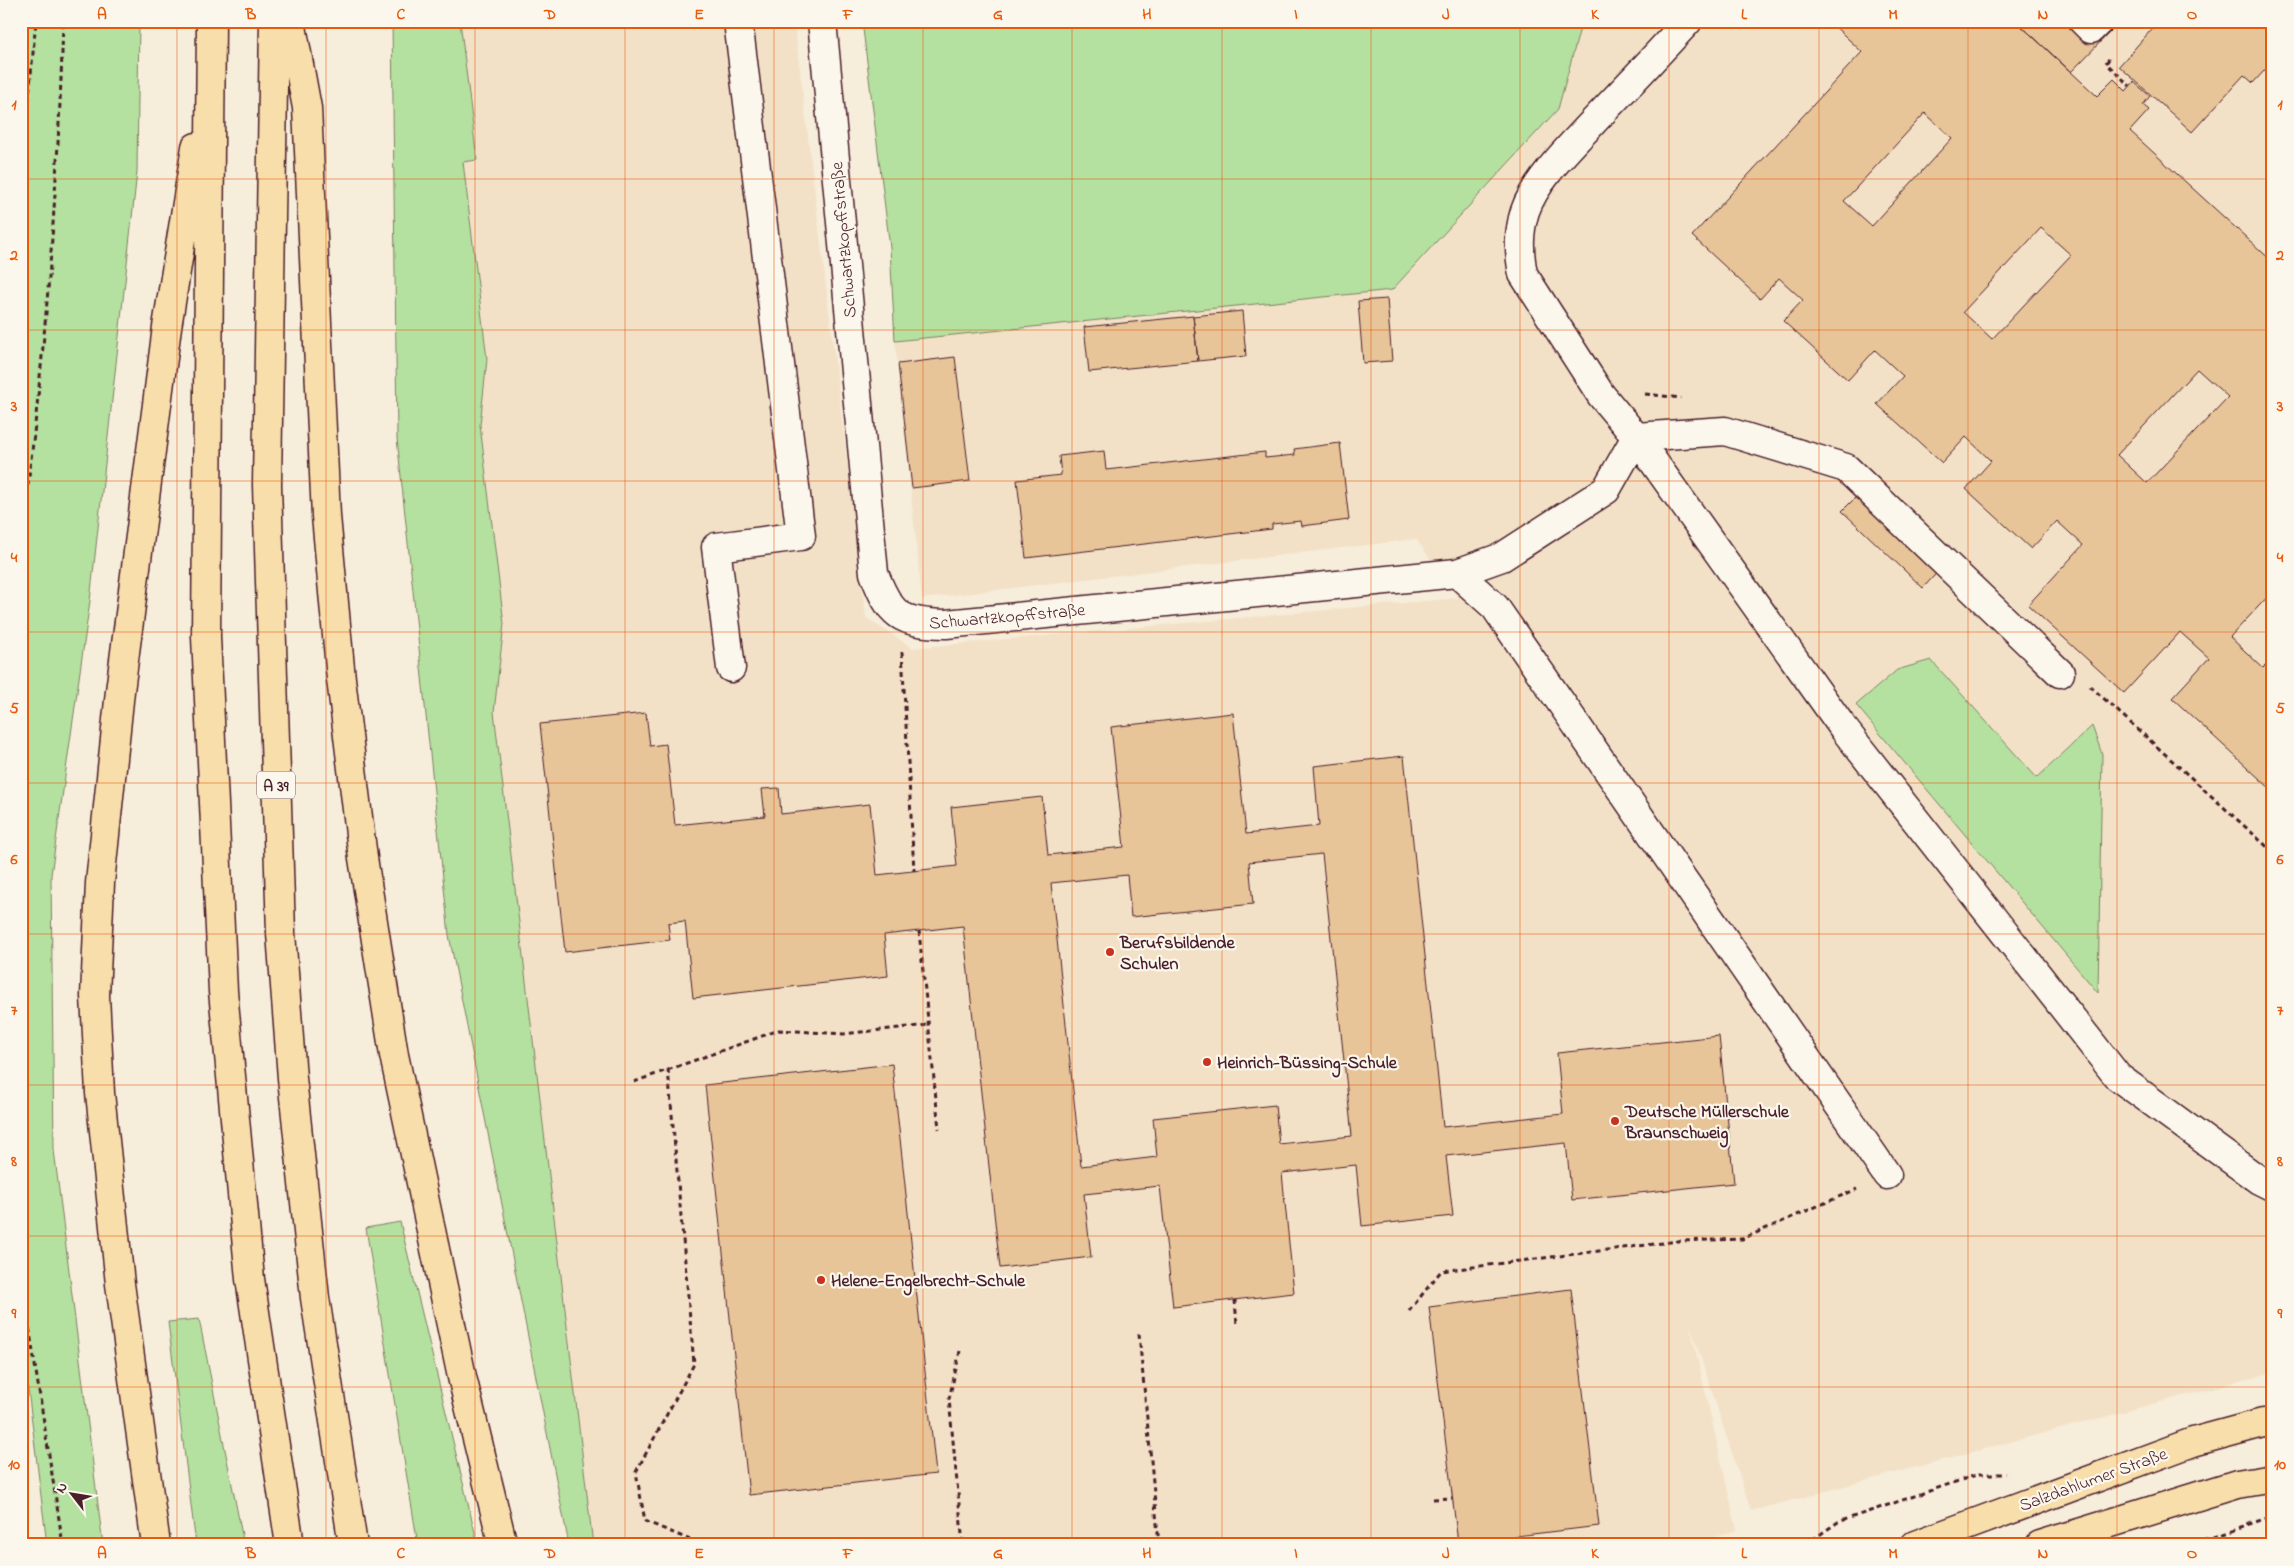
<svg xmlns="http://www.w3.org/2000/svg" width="2294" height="1566" viewBox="0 0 2294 1566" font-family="'Indie Flower',sans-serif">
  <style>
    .built { fill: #f2e1c7 }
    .green { fill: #b4e19f; stroke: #7f8065 }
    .building { fill: #e8c499; stroke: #4a1f2b; fill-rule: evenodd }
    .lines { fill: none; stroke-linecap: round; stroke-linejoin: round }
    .minor-casing { stroke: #4a1f2b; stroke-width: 31 }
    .major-casing { stroke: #4a1f2b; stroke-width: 31 }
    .highway-casing { stroke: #4a1f2b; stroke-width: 31 }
    .path { stroke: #4a1f2b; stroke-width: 3; stroke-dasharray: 5 4; stroke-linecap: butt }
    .minor { stroke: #fbf7ec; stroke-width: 28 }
    .major { stroke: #f8deab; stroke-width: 28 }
    .highway { stroke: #f8deab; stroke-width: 28 }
    .grid { fill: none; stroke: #e8590c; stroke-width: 1; stroke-opacity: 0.55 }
    .poi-dot { fill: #c8321e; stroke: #fbf7ec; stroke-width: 2 }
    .labels { text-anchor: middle; stroke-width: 4.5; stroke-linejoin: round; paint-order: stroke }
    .shield { fill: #fbf7ec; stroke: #7f6065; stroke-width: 1 }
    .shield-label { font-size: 16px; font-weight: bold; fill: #4a1f2b }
    .street-label { font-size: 18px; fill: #4a1f2b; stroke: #fbf7ec }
    .poi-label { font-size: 18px; font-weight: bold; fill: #4a1f2b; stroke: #fbf7ec; text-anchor: start }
    .neatline { fill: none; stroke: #e8590c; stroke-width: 2 }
    .grid-label { font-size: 16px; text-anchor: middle; font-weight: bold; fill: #e8590c }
  </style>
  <rect width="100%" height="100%" fill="#f7eddb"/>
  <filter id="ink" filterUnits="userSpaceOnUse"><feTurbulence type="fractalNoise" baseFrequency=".02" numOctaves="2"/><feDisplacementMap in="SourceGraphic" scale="10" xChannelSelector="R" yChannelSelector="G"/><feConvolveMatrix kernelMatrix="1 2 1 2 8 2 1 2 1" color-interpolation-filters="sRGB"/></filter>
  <g filter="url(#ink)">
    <path class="built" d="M460,21h334l72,597 47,30 545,-50 -42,-59 -494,60 -27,-258 497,-51 166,-181 24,-88h691v1351l-522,139 -62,-189 48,208 -51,15h-1093l-99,-833 10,-88 -24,-199 7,-66 -24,-197 14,-3z"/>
    <path class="green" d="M21,21h118l-2,151 -47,429 -39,274 3,275 49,395h-56l-26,-213z
      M392,21h68l17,139 -14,2 24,197 -7,66 24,199 -10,88 99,833h-24l-120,-610 -52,-497z
      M862,21h720l-24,88 -166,181 -497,51 -5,-93z
      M1931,660l106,118 55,-52 10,28 -4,239 -242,-288 41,-35z
      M400,1222l78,323h-60l-52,-317z
      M199,1319l45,226h-48l-28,-223z"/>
    <path class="building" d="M1829,21h187l81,75 17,-17 12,12 8,-9 16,14 -7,9 6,5 -19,21 143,131v329l-43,46 33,31 10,-10v133l-101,-93 37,-40 -29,-26 -56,61 -96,-88 55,-60 -26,-24 -26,28 -65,-60 25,-28 -25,-24 -24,26 -65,-59 26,-28 -28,-26 -27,30 -65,-59 20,-21 -24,-22 -19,21 -68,-63 170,-184zM1925,113l27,25 -80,88 -28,-25zM2041,228l30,27 -79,84 -29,-27zM2197,369l31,28 -81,86 -30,-28z
      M2016,21h84l11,10 -40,41z
      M2159,21h114v40l-20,22 -9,-8 -52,57 -73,-66z
      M1387,299l5,62 -29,2 -5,-62z
      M1242,311l4,45 -48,5 -5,-45z
      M1193,316l5,45 -109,11 -5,-45z
      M955,357l15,124 -58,7 -14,-124z
      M1340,443l9,77 -47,6 -1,-5 -29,3v5l-246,29 -9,-78 44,-5 -2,-19 45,-5 2,19 159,-18v6l30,-3 -1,-6z
      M1864,489l80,76 -21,23 -81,-77z
      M646,713l4,33 16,-2 9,81 90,-9 -3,-27 17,-1 2,26 89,-10 7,71 80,-9 -6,-59 91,-10 6,58 76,-8 -13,-120 122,-14 13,121 73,-8 -5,-60 90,-10 39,371 120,-13 -6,-61 162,-17 15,147 -162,17 -6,-57 -120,13 7,60 -91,10 -6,-61 -74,8 12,120 -121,14 -13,-121 -76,8 7,63 -91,11 -37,-342 -79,9 4,41 -195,22 -8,-77 -17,2 2,17 -105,12 -25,-228zM1322,854l30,282 -73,8 -4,-39 -122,13 4,39 -76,9 -30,-283 76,-8 4,42 122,-13 -4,-42z
      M892,1064l44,410 -187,21 -44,-410z
      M1571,1289l28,237 -141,17 -29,-236z"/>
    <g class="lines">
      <g class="minor-casing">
        <path id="minor" d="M822,21l52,552c16,43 26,50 72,51l511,-51 45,-16 104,-67 30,-53
          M1688,21c-31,34 -62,67 -94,100 -23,25 -58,58 -69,90 -7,22 -6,41 -2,63l78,121 35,42 208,292 274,348 141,103 14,7
          M2083,21l8,8 8,-8
          M1636,437l89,-6 121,37 214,205
          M1457,573l38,34 392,568
          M731,668l-15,-121 85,-11 -63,-515"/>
      </g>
      <g class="major-casing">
        <path id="major" d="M1915,1545l278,-103 70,-19h10
          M2040,1545l197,-61 36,-6"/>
      </g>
      <g class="highway-casing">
        <path id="highway" d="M211,21l-5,616 17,354 27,288 40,266
          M274,21l-7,464 14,448 11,145 23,220 38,247
          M291,21l16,87 19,408 15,163 22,179 31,197 68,322 41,168
          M156,1545l-36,-261 -20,-191 -5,-97 5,-113 20,-192 47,-364 29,-180"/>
      </g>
      <path class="path" d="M2109,59l-3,4 24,23
        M21,181l15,-160
        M1645,394l36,4
        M21,539c23,-172 37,-345 42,-518
        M902,652l12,219
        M2090,686l183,166
        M919,931l20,198
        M668,1069l26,295 -58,108 9,49 57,24
        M634,1082l145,-52 64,4 85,-9
        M21,1275l42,270
        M1235,1300l2,25
        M1409,1311l32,-40 237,-30 64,-2 115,-50
        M1139,1334l20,211
        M960,1351l-11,48 14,146
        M1433,1499l19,-1
        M1805,1545l33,-23 141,-48h27
        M1829,1545l26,-1
        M2188,1545l85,-29"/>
      <use href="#minor" class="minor"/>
      <use href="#major" class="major"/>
      <use href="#highway" class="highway"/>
    </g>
  </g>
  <path class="grid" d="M177,21v1524M326,21v1524M475,21v1524M625,21v1524M774,21v1524M923,21v1524M1072,21v1524M1222,21v1524M1371,21v1524M1520,21v1524M1669,21v1524M1819,21v1524M1968,21v1524M2117,21v1524M21,179h2252M21,330h2252M21,481h2252M21,632h2252M21,783h2252M21,934h2252M21,1085h2252M21,1236h2252M21,1387h2252"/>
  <g class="poi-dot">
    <circle cx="1110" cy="952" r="5"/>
    <circle cx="1207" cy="1062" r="5"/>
    <circle cx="1615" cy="1121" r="5"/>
    <circle cx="821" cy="1280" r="5"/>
  </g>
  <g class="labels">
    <rect class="shield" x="257" y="771.5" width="38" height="27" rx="4"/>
    <g class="shield-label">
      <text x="276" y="791">A 39</text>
    </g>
    <g class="street-label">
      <text transform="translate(843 240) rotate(-95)" y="6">Schwartzkopffstraße</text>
      <text transform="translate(1007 616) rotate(-5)" y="6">Schwartzkopffstraße</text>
      <text transform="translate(2093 1479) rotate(-20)" y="6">Salzdahlumer Straße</text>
    </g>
    <g class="poi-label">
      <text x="1120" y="948">Berufsbildende<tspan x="1120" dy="21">Schulen</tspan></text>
      <text x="1217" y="1068">Heinrich-Büssing-Schule</text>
      <text x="1625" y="1117">Deutsche Müllerschule<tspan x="1625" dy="21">Braunschweig</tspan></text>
      <text x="831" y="1286">Helene-Engelbrecht-Schule</text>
    </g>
  </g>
  <rect width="2294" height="1566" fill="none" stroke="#fbf7ec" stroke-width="55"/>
  <g transform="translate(72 1494) rotate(301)" stroke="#fbf7ec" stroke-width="4" paint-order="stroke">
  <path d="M0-4L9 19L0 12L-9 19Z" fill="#4a1f2b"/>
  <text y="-8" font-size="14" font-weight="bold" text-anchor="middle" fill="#4a1f2b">N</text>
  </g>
  <rect x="28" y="28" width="2238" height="1510" class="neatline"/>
  <g class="grid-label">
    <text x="102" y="19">A</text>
    <text x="251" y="19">B</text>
    <text x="401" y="19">C</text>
    <text x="550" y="19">D</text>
    <text x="699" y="19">E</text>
    <text x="848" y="19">F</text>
    <text x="998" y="19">G</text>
    <text x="1147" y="19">H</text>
    <text x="1296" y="19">I</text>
    <text x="1446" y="19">J</text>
    <text x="1595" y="19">K</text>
    <text x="1744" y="19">L</text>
    <text x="1893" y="19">M</text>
    <text x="2043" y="19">N</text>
    <text x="2192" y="19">O</text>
    <text x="14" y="109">1</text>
    <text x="2280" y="109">1</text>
    <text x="14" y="260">2</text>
    <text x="2280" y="260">2</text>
    <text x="14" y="411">3</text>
    <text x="2280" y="411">3</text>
    <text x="14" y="562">4</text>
    <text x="2280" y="562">4</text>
    <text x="14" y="713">5</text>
    <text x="2280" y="713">5</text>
    <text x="14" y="864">6</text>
    <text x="2280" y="864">6</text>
    <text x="14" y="1015">7</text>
    <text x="2280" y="1015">7</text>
    <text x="14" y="1166">8</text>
    <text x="2280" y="1166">8</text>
    <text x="14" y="1318">9</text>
    <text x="2280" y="1318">9</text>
    <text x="14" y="1469">10</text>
    <text x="2280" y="1469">10</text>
    <text x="102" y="1558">A</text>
    <text x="251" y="1558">B</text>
    <text x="401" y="1558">C</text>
    <text x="550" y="1558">D</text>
    <text x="699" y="1558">E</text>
    <text x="848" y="1558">F</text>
    <text x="998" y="1558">G</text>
    <text x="1147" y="1558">H</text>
    <text x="1296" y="1558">I</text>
    <text x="1446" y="1558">J</text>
    <text x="1595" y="1558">K</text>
    <text x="1744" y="1558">L</text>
    <text x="1893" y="1558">M</text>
    <text x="2043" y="1558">N</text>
    <text x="2192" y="1558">O</text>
  </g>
</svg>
